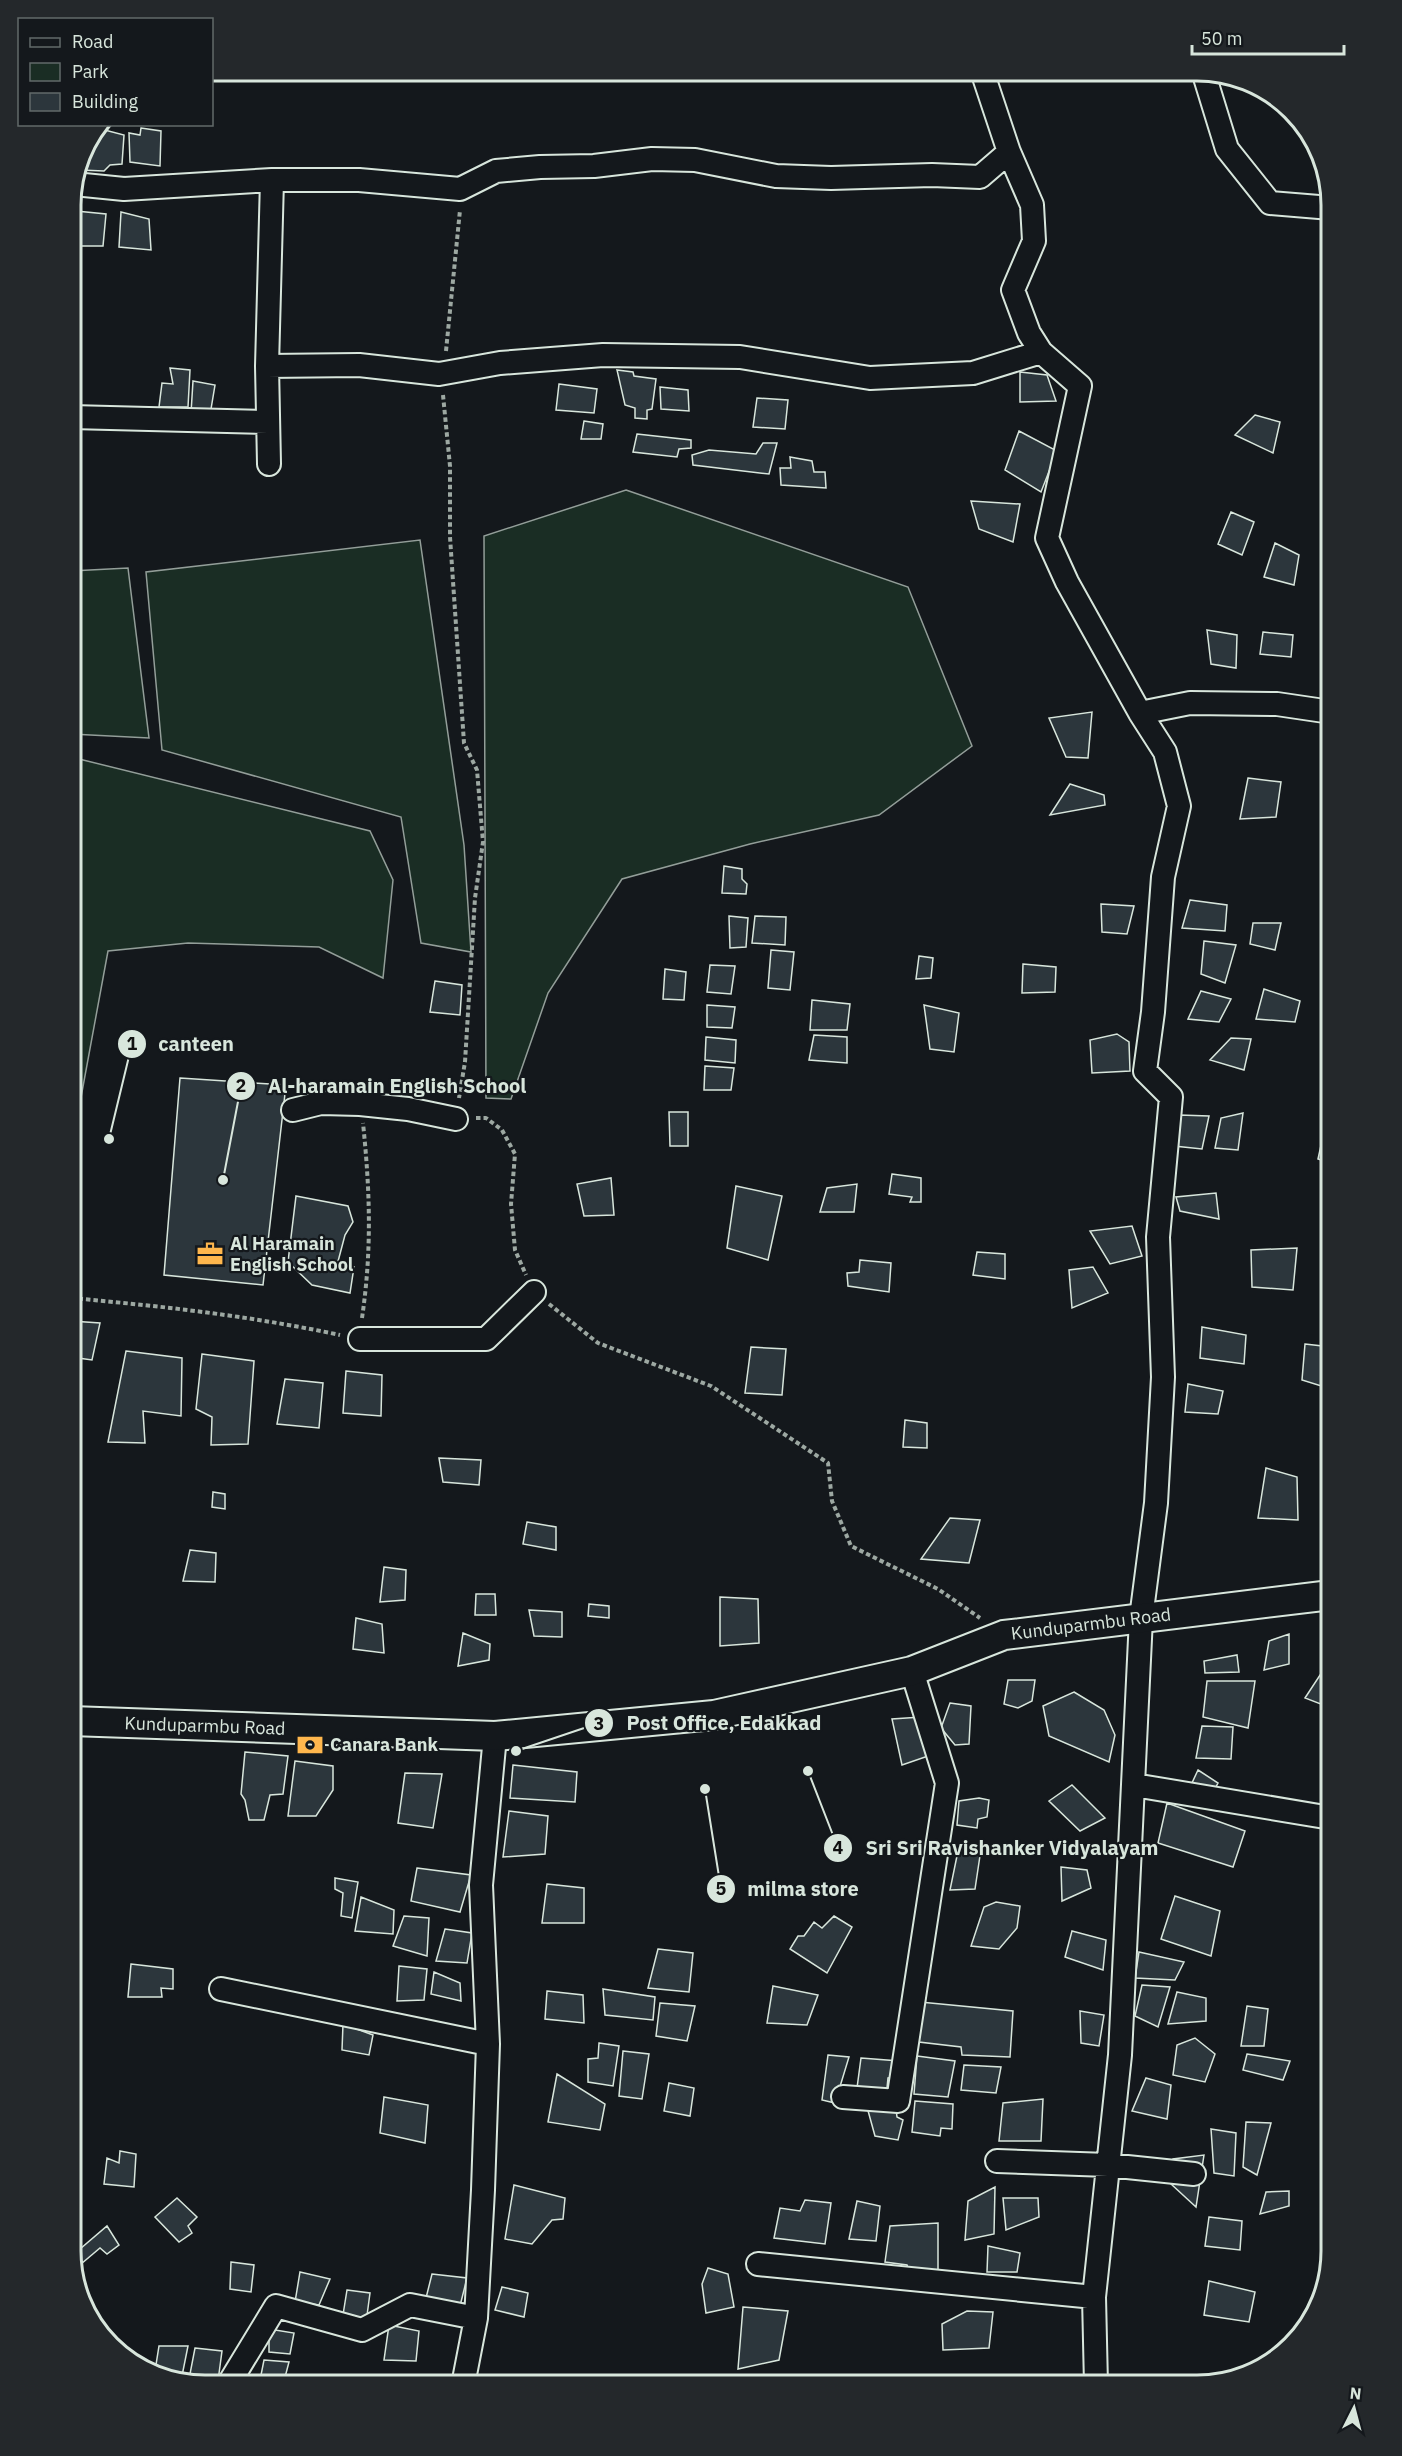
<svg xmlns="http://www.w3.org/2000/svg" width="1402" height="2456" viewBox="0 0 1402 2456" font-family="'IBM Plex Sans',sans-serif">
  <style>
    .green { fill: #1a2d24; stroke: #939e99; stroke-width: 1.5 }
    .building { fill: #2c363c; stroke: #d8e6dc; stroke-width: 1.5 }
    .lines { fill: none; stroke-linecap: round; stroke-linejoin: round }
    .minor-casing { stroke: #d8e6dc; stroke-width: 26 }
    .major-casing { stroke: #d8e6dc; stroke-width: 32 }
    .path { stroke: #9da8a2; stroke-width: 4; stroke-dasharray: 4.5 3; stroke-linecap: butt }
    .minor { stroke: #14181c; stroke-width: 22 }
    .major { stroke: #14181c; stroke-width: 28 }
    .labels { text-anchor: middle; stroke-width: 4.5; stroke-linejoin: round; paint-order: stroke }
    .poi-label { font-size: 18px; font-weight: bold; fill: #d8e6dc; stroke: #14181c; text-anchor: start }
    .street-label { font-size: 18px; fill: #d8e6dc; stroke: #14181c }
    .rim { fill: none; stroke: #d8e6dc; stroke-width: 3 }
    .leader { fill: none; stroke: #d8e6dc; stroke-width: 2 }
    .callout-dot { fill: #d8e6dc; stroke: #14181c; stroke-width: 2 }
    .mark-label { font-size: 18px; text-anchor: middle; font-weight: bold; fill: #111 }
    .callout-label { font-size: 20px; text-anchor: middle; font-weight: bold; fill: #d8e6dc; stroke: #14181c; stroke-width: 4.5; stroke-linejoin: round; paint-order: stroke }
  </style>
  <rect width="100%" height="100%" fill="#14181c"/>
  <path class="green" d="M626,490l282,97 64,159 -93,69 -129,29 -128,35 -74,114 -37,106 -25,-1 -2,-562z
    M420,540l44,305 7,107 -50,-9 -20,-126 -239,-67 -16,-178z
    M128,568l21,170 -78,-4v-163z
    M71,757l299,74 23,49 -10,98 -64,-31 -131,-4 -80,8 -33,179 -4,-1z"/>
  <path class="building" d="M97,128l27,7 -2,29 -12,1 -6,6 -24,-1 4,-24z
    M141,128l20,3 -1,35 -30,-4 -1,-29 11,2z
    M76,211l30,3 -3,32h-32v-24h5z
    M121,212l28,7 2,31 -32,-3z
    M170,368l20,2 -2,37h-29l3,-24 11,1z
    M617,370l16,2 1,4 22,3 -4,30 -5,1v9l-12,-1v-10l-10,-3z
    M1020,372l27,3 9,26 -36,1z
    M193,381l22,4 -5,30 -19,-2z
    M559,384l38,5 -3,24 -38,-3z
    M660,387l28,3 1,21 -28,-2z
    M757,398l31,2 -3,29 -32,-2z
    M1255,415l25,7 -7,31 -38,-18z
    M584,421l19,3 -2,15h-20z
    M1019,431l38,20 -16,41 -36,-22z
    M637,434l54,6v8l-12,1 -2,8 -44,-5z
    M763,443h14l-8,31 -76,-9 -1,-10 17,-5 47,4z
    M790,457l22,4 2,11h11l1,16 -45,-3 -1,-17h11z
    M971,501l49,3 -7,38 -34,-13z
    M1231,512l23,10 -12,33 -24,-11z
    M1275,543l24,12 -5,30 -30,-8z
    M1207,630l30,5 -1,33 -25,-4z
    M1263,632l30,3 -2,22 -31,-3z
    M1092,712l-4,46 -22,-1 -17,-39z
    M1248,778l33,4 -5,35 -36,2z
    M1070,784l34,11 1,10 -55,10z
    M724,866l18,3v10l5,5 -1,10 -24,-1z
    M1190,900l37,5 -2,26 -43,-3z
    M1101,904l33,2 -7,28 -25,-2z
    M729,916l19,2 -2,29 -16,1z
    M755,916l31,1 -1,28 -33,-2z
    M1253,923h28l-6,27 -25,-6z
    M1204,941l32,4 -11,38 -24,-9z
    M771,950l23,2 -4,38 -22,-2z
    M919,956l14,2 -2,20 -15,1z
    M1023,964l33,3 -1,25 -33,1z
    M710,965l25,1 -4,28 -24,-2z
    M665,969l21,3 -2,28 -21,-1z
    M435,981l27,4 -2,30 -30,-3z
    M1264,989l36,12 -5,21 -39,-3z
    M1201,991l30,8 -12,23 -31,-3z
    M812,1000l38,4 -3,26h-37z
    M707,1005l28,2 -3,21 -25,-1z
    M924,1005l35,8 -5,39 -24,-3z
    M1117,1034l12,8 1,29 -38,2 -2,-33z
    M814,1035l33,2v26l-38,-3z
    M706,1037l30,3 -1,23 -30,-3z
    M1231,1038l20,1 -7,31 -34,-10z
    M705,1066l29,2 -3,22h-27z
    M180,1078l106,7 -23,200 -99,-10z
    M669,1112h19v34h-18z
    M1243,1113l-5,37 -23,-2 6,-30z
    M1179,1115l30,1 -7,33 -28,-3z
    M1325,1127l6,1v35l-13,-4z
    M892,1174l29,4v24h-11l2,-5 -23,-3z
    M611,1178l3,37 -30,1 -7,-32z
    M857,1184l-3,28h-34l7,-24z
    M736,1186l46,10 -14,64 -41,-12z
    M1216,1193l3,26 -39,-8 -4,-14z
    M296,1196l52,10 5,16 -8,13 -9,34 18,-2 -4,26 -38,-8 -24,-23z
    M1132,1226l10,30 -32,8 -20,-33z
    M1297,1248l-4,42 -41,-3 -1,-37z
    M977,1252l28,2v25l-32,-4z
    M860,1260l31,3 -2,29 -41,-6 -1,-13 12,-1z
    M1093,1267l15,26 -36,15 -3,-38z
    M71,1321l29,2 -8,37 -21,-3z
    M1202,1327l44,8 -2,29 -44,-6z
    M1305,1344l26,3v42l-29,-9z
    M751,1347l35,2 -4,46 -37,-2z
    M126,1351l56,7 -1,58 -38,-5 2,32 -37,-1z
    M202,1354l52,7 -6,83 -37,1 1,-28 -16,-8z
    M346,1371l36,4 -1,41 -38,-3z
    M285,1379l38,4 -4,45 -42,-4z
    M1188,1384l35,7 -5,23 -33,-2z
    M905,1420l22,3v25l-24,-1z
    M439,1458l42,2 -2,25 -36,-3z
    M1266,1468l31,9 1,43 -40,-2z
    M213,1492l12,2v15l-13,-2z
    M1328,1493h3v39l-7,-3z
    M950,1518l30,2 -11,43 -48,-4z
    M527,1522l29,5v23l-33,-6z
    M190,1550l26,3 -1,29 -32,-1z
    M384,1567l22,3 -1,30 -25,2z
    M476,1594h19l1,21h-21z
    M720,1597l38,2 1,44 -39,3z
    M589,1604l20,2v12l-21,-2z
    M529,1610l33,2v25l-28,-1z
    M356,1618l26,6 2,29 -31,-4z
    M463,1633l27,11 -1,16 -31,6z
    M1289,1634v30l-25,6 5,-29z
    M1237,1655l2,17 -34,1 -1,-12z
    M1322,1672l9,2v34l-26,-10z
    M1008,1680h27l-3,21 -14,7 -14,-4z
    M1207,1681h48l-7,47 -45,-11z
    M1074,1692l30,18 11,25 -6,27 -60,-26 -6,-30z
    M950,1703l21,3 -2,38 -14,1 -14,-17z
    M921,1717l10,38 -29,10 -10,-46z
    M1202,1726l31,1 -2,32 -35,-1z
    M245,1752l43,4 -5,38 -13,1 -6,25h-15l-4,-20 -4,-6z
    M295,1761l38,5v24l-17,26h-28z
    M513,1765l64,7 -2,30 -65,-4z
    M1198,1770l20,13 -6,11 -21,-9z
    M405,1773l37,1 -9,54 -35,-5z
    M1072,1785l33,33 -25,13 -31,-30z
    M979,1798l10,2 -2,17 -9,2 -1,9 -20,-3 2,-24z
    M1167,1803l78,28 -12,36 -75,-24z
    M509,1811l39,5 -3,38 -42,3z
    M959,1846l22,3 -6,40 -25,1z
    M1061,1867l26,3 4,18 -29,13z
    M417,1868l54,7 -11,37 -49,-11z
    M335,1878l23,4 -6,36 -11,-2 2,-23 -8,-4z
    M547,1884l37,4v35h-42z
    M1175,1896l45,15 -9,45 -50,-17z
    M361,1897l33,13 -1,24 -38,-3z
    M996,1902l24,4 -3,22 -18,21 -28,-3 13,-39z
    M404,1916l25,2 -2,38 -34,-10z
    M834,1916l18,11 -25,46 -37,-24 8,-13h6l10,-14 8,6z
    M445,1929l27,4 -5,30 -31,-2z
    M1072,1931l34,9 -3,30 -38,-13z
    M658,1949l35,4 -4,39 -41,-4z
    M1139,1952l45,10 -9,18 -40,-2z
    M131,1964l42,5v20l-12,-1 1,9h-34z
    M399,1966l28,3 -3,31 -27,1z
    M434,1972l26,11 1,18 -30,-7z
    M1142,1985l28,2 -12,40 -23,-11z
    M773,1986l45,9 -11,30 -40,-2z
    M603,1989l52,8 -2,23 -48,-5z
    M547,1991l36,4 1,28 -39,-4z
    M1177,1992l29,6v23l-38,3z
    M920,2002l93,9 -3,46 -48,-2 -1,-8 -42,-5z
    M660,2003l35,3 -8,35 -31,-5z
    M1247,2006l21,3 -4,37h-23z
    M1080,2011l24,4 -5,31 -18,-3z
    M343,2024l30,11 -4,20 -27,-5z
    M1195,2038l20,16 -10,28 -32,-7 4,-30z
    M599,2043l20,3 -6,40 -25,-4v-23l10,-1z
    M623,2051l26,3 -7,45 -23,-3z
    M1247,2054l43,7 -7,19 -40,-10z
    M828,2055l21,2 -14,46 -13,-3z
    M917,2056l38,5 -7,36 -34,-3z
    M861,2058l38,3 -3,16 -8,1 -1,10h-30z
    M964,2065l37,2 -5,26 -35,-3z
    M557,2074l48,30 -5,26 -52,-8z
    M1146,2078l25,7 -4,34 -35,-8z
    M669,2083l25,5 -4,28 -26,-5z
    M384,2097l44,8 -3,38 -45,-10z
    M1043,2099l-2,42h-42l4,-38z
    M915,2101l38,3 -1,25 -11,-1 -1,8 -28,-4z
    M867,2107l29,2 1,8 6,3 -5,20 -23,-4z
    M1246,2122l25,1 -14,52 -14,-8z
    M1211,2129l25,4 -2,43 -20,-3z
    M120,2151l16,3 -2,33 -30,-3 3,-26 12,5z
    M1204,2155l-8,52 -25,-23 2,-25z
    M514,2185l51,13 -2,21 -11,1 -20,24 -27,-5z
    M995,2187l-1,47 -29,6 3,-39z
    M1289,2191v15l-29,8 6,-22z
    M1324,2192h7v28l-8,1z
    M177,2198l20,19 -9,9 4,7 -13,9 -24,-25z
    M1003,2198h35l1,19 -33,13z
    M805,2200l26,3 -6,41 -51,-6 6,-30 20,3z
    M857,2201l23,5 -4,35 -27,-2z
    M1209,2217l33,4 -2,29 -35,-4z
    M938,2223v53h-28l-3,-11 -22,-3 5,-36z
    M107,2226l12,19 -12,9 -7,-6 -19,16 -8,-9z
    M988,2246l32,7 -3,19h-30z
    M231,2262l23,3 -3,27 -21,-3z
    M708,2268l20,6 6,33 -28,6 -4,-29z
    M300,2272l30,7 -11,26 -24,-3z
    M432,2274l35,4 -7,28h-36z
    M1209,2281l46,11 -6,30 -45,-7z
    M502,2287l26,6 -4,24 -29,-7z
    M347,2290l23,3 -4,30 -24,-2z
    M743,2307l45,4 -9,49 -41,9z
    M967,2311l26,1 -4,36 -46,2 -1,-26z
    M389,2325l30,6 -3,30 -32,-1z
    M269,2329l25,4 -4,21 -21,-2z
    M159,2346h29l-6,30h-13l-14,-5z
    M195,2348l27,3 -4,30 -29,-2z
    M264,2360l25,2 -6,23h-24z
    M763,2377l47,4v4h-49z"/>
  <g class="lines">
    <g class="minor-casing">
      <path id="minor" d="M1203,71l24,78 43,54 61,5
        M1009,152l23,53 2,36 -21,49 16,43 12,19 39,34 -33,152 20,44 73,131 25,39 14,54 -16,71 -10,135 -8,59 26,26 -13,140 5,140 -7,126 -15,115 -21,437 -26,242 2,88
        M74,184l50,5 148,-9h87l101,9 36,-18 44,-4 54,-1 58,-7 43,1 81,16 55,2 101,-3 48,2 29,-25 -27,-81
        M267,366l5,-186
        M71,417l197,5
        M269,464l-2,-98 92,-1 80,9 61,-11 103,-8 137,2 130,21 103,-5 68,-21
        M1140,713l50,-10 87,1 54,8
        M293,1110l28,-7 39,1 48,5 48,10
        M360,1339h126l48,-47
        M1134,1785l197,33
        M221,1989l267,55
        M843,2097l55,4 49,-318 -35,-112
        M997,2161l111,4 86,9
        M758,2264l336,33
        M228,2385l48,-79 86,24 48,-25 66,13
        M463,2385l13,-67 7,-128 5,-146 -7,-159 14,-149"/>
    </g>
    <g class="major-casing">
      <path id="major" d="M71,1721l424,15 219,-21 198,-44 92,-36 327,-40"/>
    </g>
    <path class="path" d="M446,351l14,-141
      M443,395l7,71v71l14,206 13,27 6,72 -8,56 -10,164 -6,36
      M476,1118h10l16,12 13,24 -4,50 4,46 11,25
      M71,1298c90,8 180,18 269,37
      M549,1304l49,39 113,43 117,77 4,38 19,45 87,43 42,29
      M362,1318c10,-68 8,-127 1,-195"/>
    <use href="#minor" class="minor"/>
    <use href="#major" class="major"/>
  </g>
  <defs>
    <g id="office-bare" transform="scale(2.07)"><path d="M-6-3h4V-5.5h4V-3h4V5H-6ZM-1-4.5V-3h2v-1.5ZM-6 0V1H6V0Z" fill="#ffb74d" stroke="#14181c" stroke-width="2.5" paint-order="stroke"/></g>
    <g id="bank-bare" transform="scale(2.07)"><path d="M-6-4H6V4H-6ZM0-2.3a2.3 2.3 0 1 0 0 4.6a2.3 2.3 0 1 0 0-4.6Z" fill="#ffb74d" stroke="#14181c" stroke-width="2.5" paint-order="stroke"/></g>
  </defs>
  <g fill-rule="evenodd">
    <use href="#office-bare" x="210" y="1254"/>
    <use href="#bank-bare" x="310" y="1745"/>
  </g>
  <g class="labels">
    <g class="poi-label">
      <text x="230" y="1250">Al Haramain<tspan x="230" dy="21">English School</tspan></text>
      <text x="330" y="1751">Canara Bank</text>
    </g>
    <g class="street-label">
      <text transform="translate(1091 1624) rotate(-7)" y="6">Kunduparmbu Road</text>
      <text transform="translate(205 1726) rotate(2)" y="6">Kunduparmbu Road</text>
    </g>
  </g>
  <path d="M0 0H1402V2456H0ZM205 81H1197A124 124 0 0 1 1321 205V2251A124 124 0 0 1 1197 2375H205A124 124 0 0 1 81 2251V205A124 124 0 0 1 205 81Z" fill="#24282b" fill-rule="evenodd"/>
  <path class="rim" d="M205 81H1197A124 124 0 0 1 1321 205V2251A124 124 0 0 1 1197 2375H205A124 124 0 0 1 81 2251V205A124 124 0 0 1 205 81Z"/>
  <path class="leader" d="M109 1139L132 1044M223 1180L241 1086M516 1751L599 1723M808 1771L838 1848M705 1789L721 1889"/>
  <g class="callout-dot">
    <circle cx="109" cy="1139" r="6"/>
    <circle cx="223" cy="1180" r="6"/>
    <circle cx="516" cy="1751" r="6"/>
    <circle cx="808" cy="1771" r="6"/>
    <circle cx="705" cy="1789" r="6"/>
    <circle cx="132" cy="1044" r="15"/>
    <circle cx="241" cy="1086" r="15"/>
    <circle cx="599" cy="1723" r="15"/>
    <circle cx="838" cy="1848" r="15"/>
    <circle cx="721" cy="1889" r="15"/>
  </g>
  <g class="mark-label">
    <text x="132" y="1050">1</text>
    <text x="241" y="1092">2</text>
    <text x="599" y="1730">3</text>
    <text x="838" y="1854">4</text>
    <text x="721" y="1895">5</text>
  </g>
  <g class="callout-label">
    <text x="196" y="1051">canteen</text>
    <text x="397" y="1093">Al-haramain English School</text>
    <text x="724" y="1730">Post Office, Edakkad</text>
    <text x="1012" y="1855">Sri Sri Ravishanker Vidyalayam</text>
    <text x="803" y="1896">milma store</text>
  </g>
  <rect x="18" y="18" width="195" height="108" fill="#14181c" stroke="#626a69" stroke-width="1.5"/>
  <rect x="30" y="38" width="30" height="9" fill="#14181c" stroke="#626a69" stroke-width="1.5"/>
  <text x="72" y="48" font-size="18" fill="#d8e6dc">Road</text>
  <rect x="30" y="63" width="30" height="18" fill="#1a2d24" stroke="#626a69" stroke-width="1.5"/>
  <text x="72" y="78" font-size="18" fill="#d8e6dc">Park</text>
  <rect x="30" y="93" width="30" height="18" fill="#2c363c" stroke="#626a69" stroke-width="1.5"/>
  <text x="72" y="108" font-size="18" fill="#d8e6dc">Building</text>
  <g transform="translate(1354 2408) rotate(6)" stroke="#14181c" stroke-width="4.5" paint-order="stroke">
  <path d="M0-4.5L10 22L0 15L-10 22Z" fill="#d8e6dc"/>
  <text y="-9" font-size="16" font-weight="bold" text-anchor="middle" fill="#d8e6dc">N</text>
  </g>
  <path d="M1192 45v9h152v-9" fill="none" stroke="#d8e6dc" stroke-width="3"/>
  <text x="1201" y="45" font-size="18" fill="#d8e6dc" stroke="#14181c" stroke-width="4.5" paint-order="stroke">50 m</text>
</svg>
